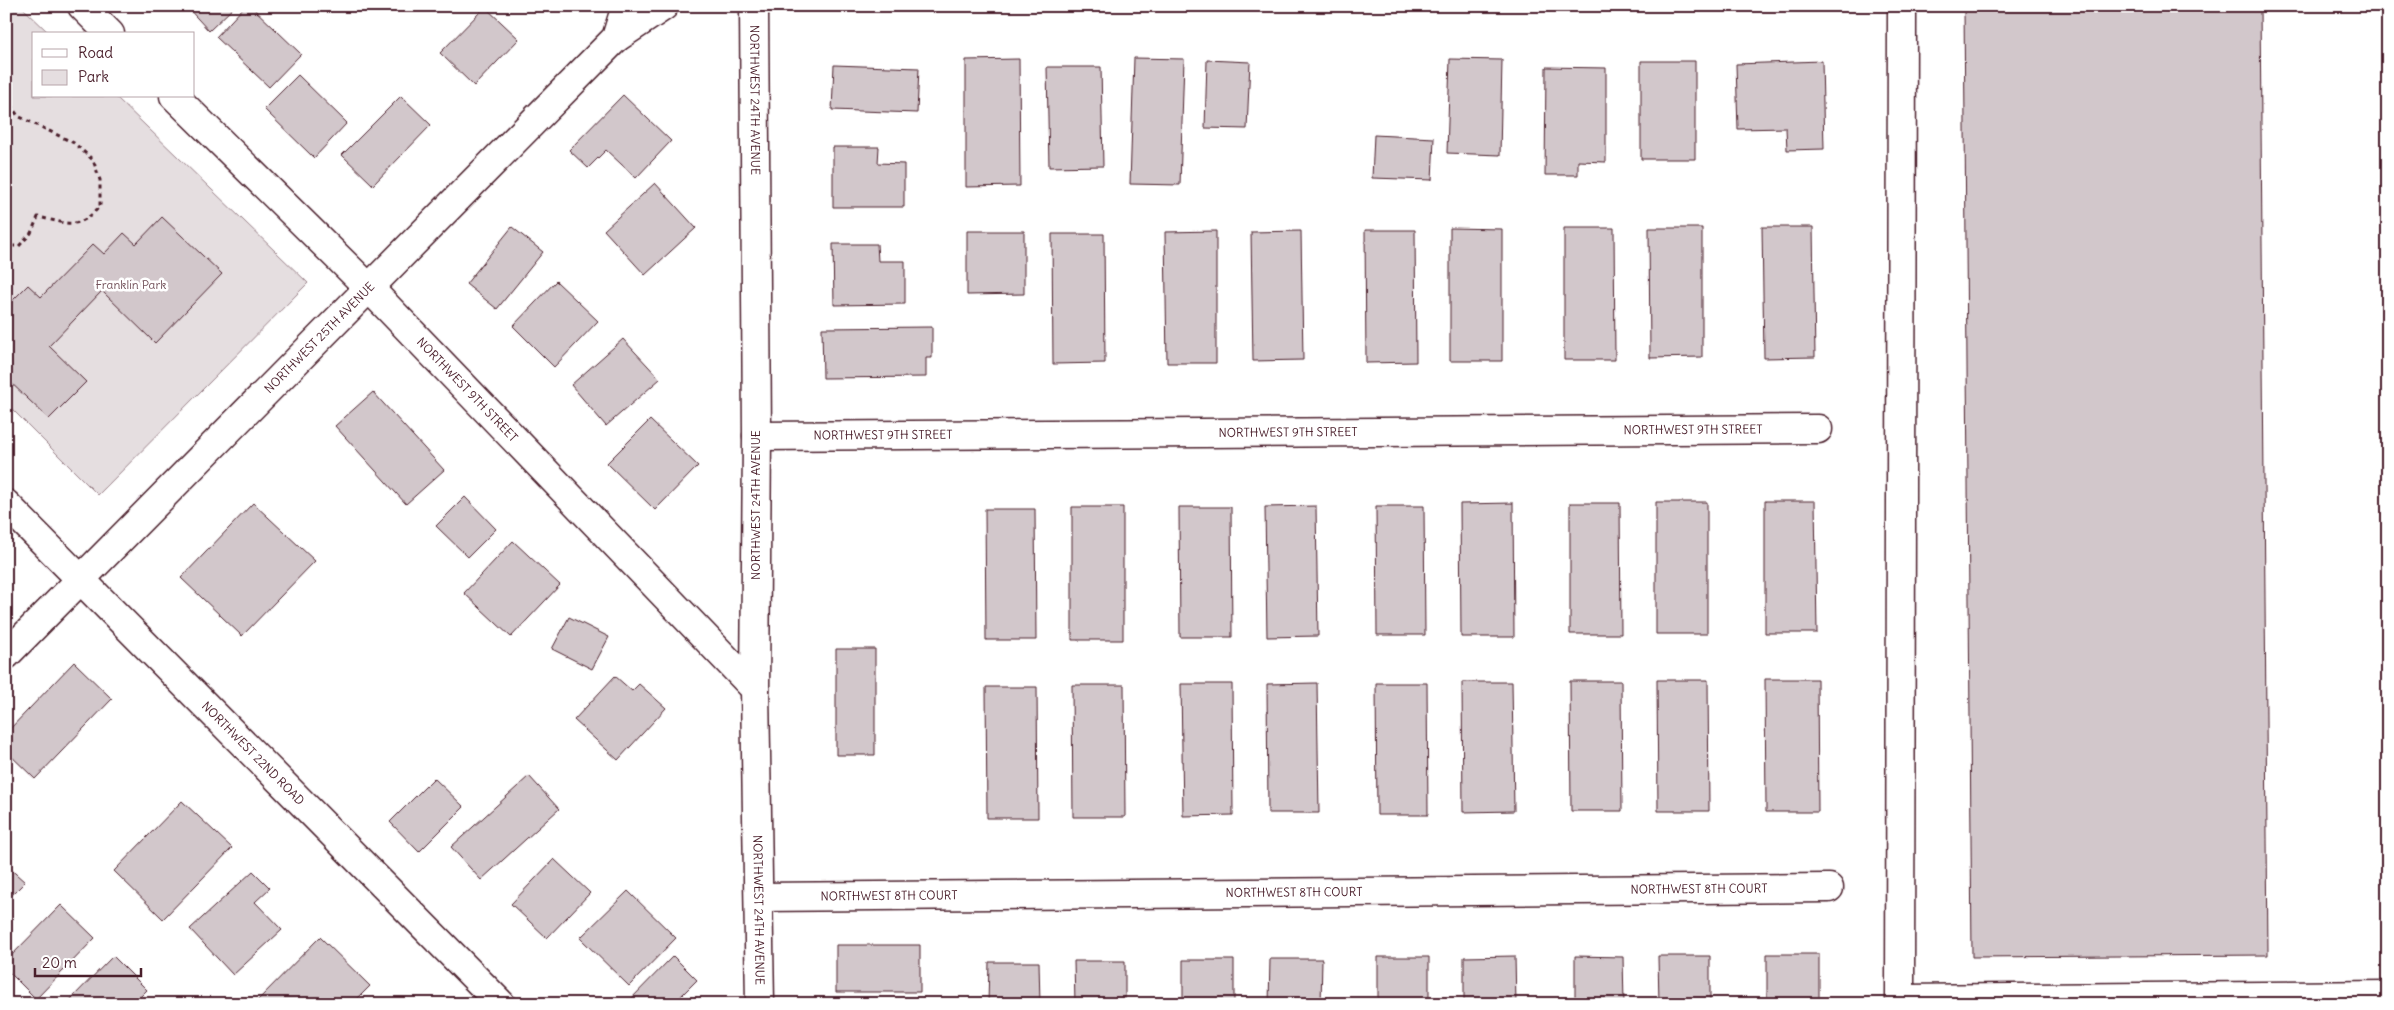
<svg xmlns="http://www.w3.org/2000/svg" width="2394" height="1010" viewBox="0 0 2394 1010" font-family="Delius,sans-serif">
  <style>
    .green { fill: #e5dee0; stroke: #987e86 }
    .building { fill: #d2c7cb; stroke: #4a1f2b }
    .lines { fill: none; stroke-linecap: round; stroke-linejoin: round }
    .minor-casing { stroke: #4a1f2b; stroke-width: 31 }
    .path { stroke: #4a1f2b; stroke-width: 3; stroke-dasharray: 4 4; stroke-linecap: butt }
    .minor { stroke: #fff; stroke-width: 28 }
    .labels { text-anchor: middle; stroke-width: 5; stroke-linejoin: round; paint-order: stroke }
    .street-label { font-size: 12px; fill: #4a1f2b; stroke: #fff }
    .park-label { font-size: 12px; fill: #714f58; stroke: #fff }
  </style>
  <rect width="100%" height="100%" fill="#fff"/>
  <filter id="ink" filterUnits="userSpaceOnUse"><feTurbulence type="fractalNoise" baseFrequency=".02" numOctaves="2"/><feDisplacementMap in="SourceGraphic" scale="10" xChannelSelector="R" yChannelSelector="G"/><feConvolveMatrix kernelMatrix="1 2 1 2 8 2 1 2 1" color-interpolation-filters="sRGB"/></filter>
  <g filter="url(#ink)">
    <path class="green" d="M6,6h15l29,28h-16v62h81l193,187 -210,212 -92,-92z"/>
    <path class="building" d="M186,6h49l-26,25z
      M245,6h6l50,48 -32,33 -53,-50z
      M1964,6h296l8,949 -296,2z
      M485,7l34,32 -45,47 -34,-33z
      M1134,58l50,1 -4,126 -50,-1z
      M1019,59l1,127 -54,1v-127z
      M1450,59l52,1 -2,95 -53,-2z
      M1207,60l43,2 -3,67 -42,-1z
      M1641,61h54v98h-54z
      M1822,61l2,88 -37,1 -1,-22 -48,1 -2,-65z
      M834,65l85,3 -2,45 -85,-3z
      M1047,67h54l2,99 -54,1z
      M1546,67l60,1v94l-28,-1v14h-33z
      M298,75l49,48 -33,35 -50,-49z
      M623,95l48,46 -35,37 -30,-28 -18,18 -19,-18z
      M401,96l30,29 -58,60 -31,-30z
      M1374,135l60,3 -2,42 -60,-2z
      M833,147h46l-1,16 26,1v43h-71z
      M655,183l41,45 -51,47 -41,-45z
      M162,217l60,57 -67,69 -53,-52 -53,55 37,36 -37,37 -43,-41v-71l22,-22 13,12 52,-53 11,10 20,-21 12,11z
      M512,227l31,25 -46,57 -31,-25z
      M1762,227h51l2,130 -51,1z
      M1450,228l52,1v132h-52z
      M1564,228h50l1,132h-51z
      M1649,228h53v129l-52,1z
      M1365,230h50l1,132 -50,1z
      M967,231h57v63l-57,1z
      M1216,231v132h-49l-2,-131z
      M1301,231l2,129 -50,1 -2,-129z
      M1052,234h52l1,129 -52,1z
      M833,244h44l1,17h27v43l-71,1z
      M556,281l42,40 -44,46 -41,-41z
      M932,327v31h-6v19l-103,1 -1,-50z
      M623,339l37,40 -54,47 -35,-41z
      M373,392l71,78 -38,34 -71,-78z
      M650,420l48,46 -43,44 -48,-47z
      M465,497l31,32 -28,28 -32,-31z
      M1765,501h50l2,132h-52z
      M1656,502h51v132h-51z
      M253,503l62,58 -73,75 -61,-58z
      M1513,503l1,134h-53l-1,-133z
      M1570,503h50l1,131h-51z
      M1316,506l2,130 -51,1 -2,-130z
      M1376,506h48l1,129h-48z
      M1072,507h51v133h-51z
      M1179,507h52l1,130h-52z
      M985,509h50l1,131h-50z
      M513,541l47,44 -49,52 -47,-44z
      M569,617l40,20 -17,32 -40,-20z
      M836,649h39v106h-39z
      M74,662l38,37 -77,80 -29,-28v-18z
      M615,676l17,15 7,-7 27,24 -48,52 -44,-40z
      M1765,679h52l1,133h-52z
      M1657,680h51l1,131h-51z
      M1570,681h51l1,130h-51z
      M1462,682h50l2,129 -51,1z
      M1317,683l2,130h-51l-1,-129z
      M1376,683h51l1,132h-51z
      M1181,684h51l1,131 -50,1z
      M1072,685h52l1,132h-52z
      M986,687h51l1,131h-51z
      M529,776l30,33 -78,71 -30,-33z
      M434,778l30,29 -45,45 -29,-30z
      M182,801l50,47 -69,71 -49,-48z
      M554,859l36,34 -43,45 -36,-34z
      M6,865l19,17 -19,19z
      M253,871l17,17 -15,14 27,28 -49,45 -43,-46z
      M628,891l48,47 -47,48 -49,-48z
      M61,905l34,33 -59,61 -30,-30v-8z
      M320,937l50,49 -18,18h-98z
      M836,945h84v47h-84z
      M1767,954h52v50h-52z
      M113,956l34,34 -14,14h-67z
      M673,956l24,24 -17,17 8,7h-62z
      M1515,956l1,48h-52v-47z
      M1575,956l48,1 1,47h-49z
      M1658,956h52v48h-51z
      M1378,957h51v47h-51z
      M1270,959h52l-1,45h-52z
      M1183,960h51v44h-51z
      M1074,961h51v43h-50z
      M989,962h50l1,42h-52z"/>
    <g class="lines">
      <g class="minor-casing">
        <g id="minor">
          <path d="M82,6l28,28"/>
          <path id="s1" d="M754,6l3,430 -2,253 5,315"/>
          <path d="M1902,6l-2,993 488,-4"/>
          <path d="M616,38l48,-32"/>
          <path id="s2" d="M174,96l195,192 386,401"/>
          <path id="s3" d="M757,436l1061,-7"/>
          <path id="s4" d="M6,504l495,500"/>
          <path id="s5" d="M6,655l610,-617 10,-32"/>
          <path id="s6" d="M759,897l1070,-9"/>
        </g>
      </g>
      <path class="path" d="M6,98l12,18 56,27 19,17 7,20v26c-21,25 -33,17 -62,11l-7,16 -12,13h-13"/>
      <use href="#minor" class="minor"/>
    </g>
  </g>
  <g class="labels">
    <g class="street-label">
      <text dy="4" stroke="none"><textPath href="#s1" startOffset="94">NORTHWEST 24TH AVENUE</textPath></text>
      <text dy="4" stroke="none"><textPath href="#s5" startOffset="446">NORTHWEST 25TH AVENUE</textPath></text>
      <text dy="4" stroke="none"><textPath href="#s2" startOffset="415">NORTHWEST 9TH STREET</textPath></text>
      <text dy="4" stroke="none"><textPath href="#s3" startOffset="936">NORTHWEST 9TH STREET</textPath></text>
      <text dy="4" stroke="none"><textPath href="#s3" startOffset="531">NORTHWEST 9TH STREET</textPath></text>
      <text dy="4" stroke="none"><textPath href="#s3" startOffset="126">NORTHWEST 9TH STREET</textPath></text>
      <text transform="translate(756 505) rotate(-90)" y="4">NORTHWEST 24TH AVENUE</text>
      <text dy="4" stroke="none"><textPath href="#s4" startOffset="351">NORTHWEST 22ND ROAD</textPath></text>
      <text dy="4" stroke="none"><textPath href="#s6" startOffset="940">NORTHWEST 8TH COURT</textPath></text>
      <text dy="4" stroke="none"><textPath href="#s6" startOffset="535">NORTHWEST 8TH COURT</textPath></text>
      <text dy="4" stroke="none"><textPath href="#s6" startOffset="130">NORTHWEST 8TH COURT</textPath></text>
      <text dy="4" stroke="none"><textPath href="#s1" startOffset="904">NORTHWEST 24TH AVENUE</textPath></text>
    </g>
    <g class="park-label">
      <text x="131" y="289">Franklin Park</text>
    </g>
  </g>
  <rect width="2394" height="1010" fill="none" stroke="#fff" stroke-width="25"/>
  <rect x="12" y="12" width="2369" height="985" fill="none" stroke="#4a1f2b" stroke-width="2" filter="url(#ink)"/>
  <rect x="32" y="32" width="162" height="65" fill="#ffffff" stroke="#b7a5aa"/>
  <rect x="42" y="49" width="25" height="8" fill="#ffffff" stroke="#b7a5aa"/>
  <text x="78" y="58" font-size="15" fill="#4a1f2b">Road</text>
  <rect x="42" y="70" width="25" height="15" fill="#e5dee0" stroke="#b7a5aa"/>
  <text x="78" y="82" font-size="15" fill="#4a1f2b">Park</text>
  <path d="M35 968v8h106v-8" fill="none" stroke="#4a1f2b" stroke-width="2.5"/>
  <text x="42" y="968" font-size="15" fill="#4a1f2b" stroke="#ffffff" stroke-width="4" paint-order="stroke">20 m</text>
</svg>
